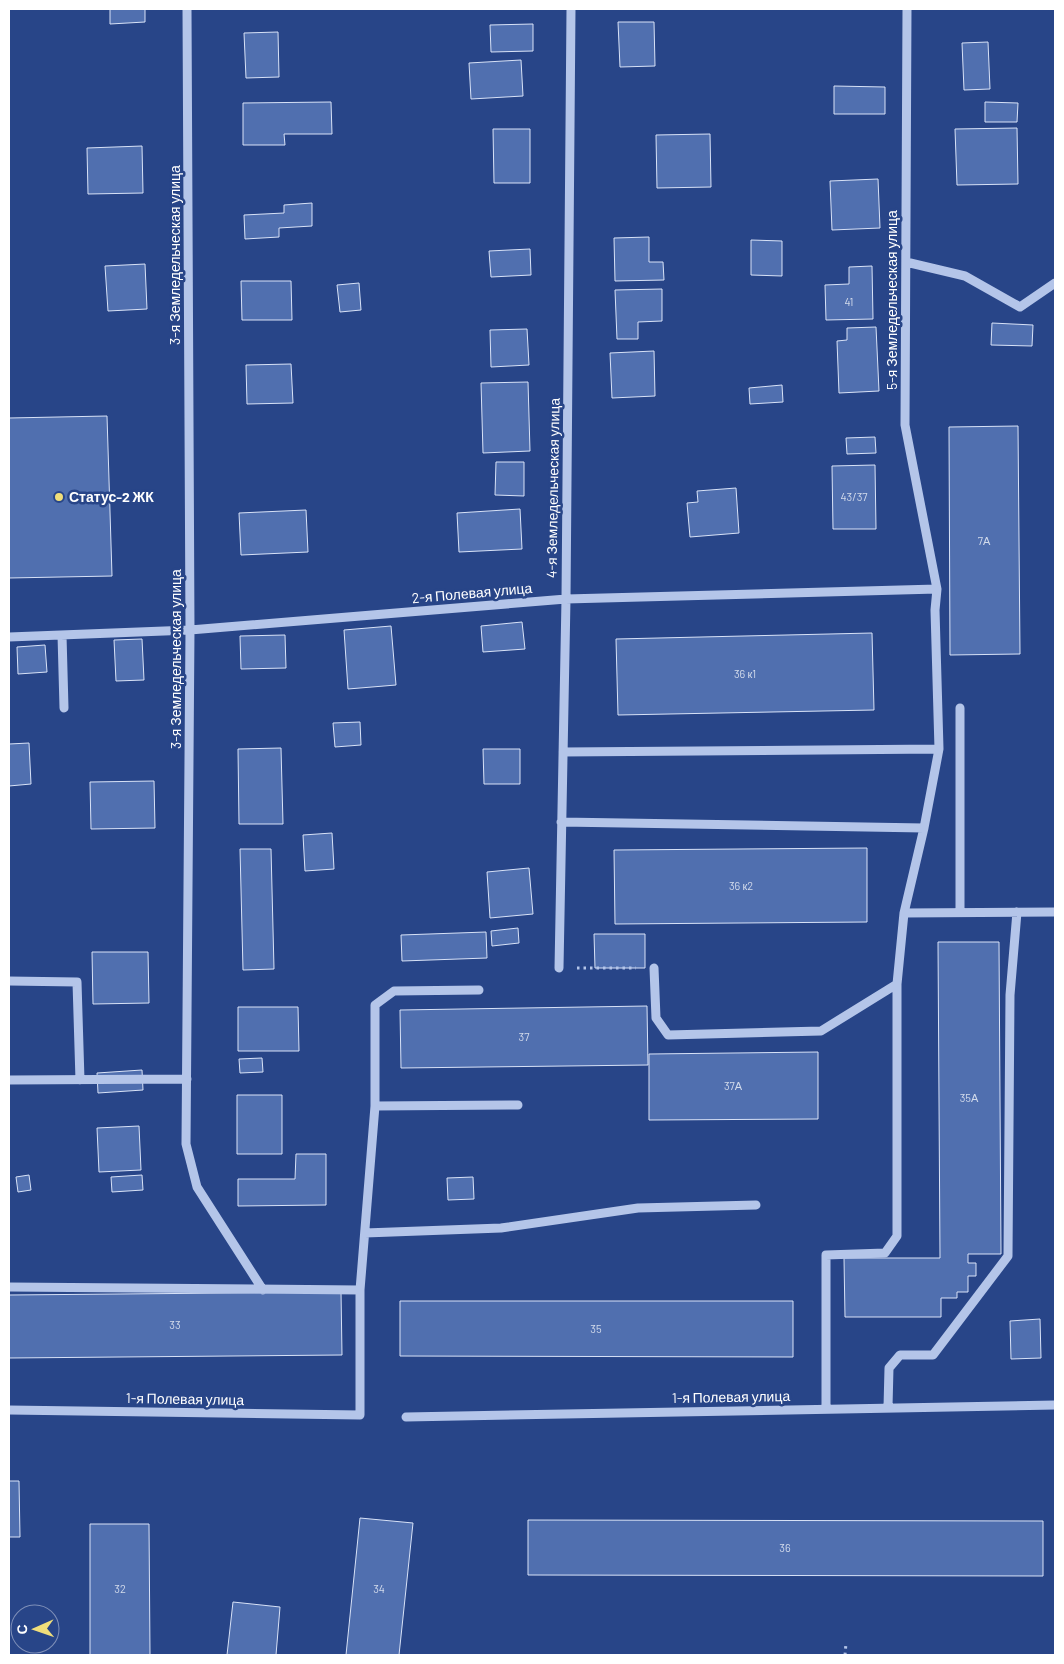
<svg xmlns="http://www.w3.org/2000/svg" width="1064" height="1664" viewBox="0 0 1064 1664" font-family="Barlow,sans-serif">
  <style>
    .building { fill: #506faf; stroke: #d8e2f7 }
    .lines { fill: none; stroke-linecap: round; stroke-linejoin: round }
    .path { stroke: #b4c5e9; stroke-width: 3; stroke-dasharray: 2.5 4; stroke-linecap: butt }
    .minor { stroke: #b4c5e9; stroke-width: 9 }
    .poi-dot { fill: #f0de7a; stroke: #284588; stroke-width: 2 }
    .labels { text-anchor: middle; stroke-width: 5; stroke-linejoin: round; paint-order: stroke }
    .number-label { font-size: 11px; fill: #d3dbeb }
    .street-label { font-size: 14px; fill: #fff; stroke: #284588 }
    .poi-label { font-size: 14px; font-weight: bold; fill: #fff; stroke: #284588; text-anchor: start }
  </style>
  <rect width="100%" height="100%" fill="#284588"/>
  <path class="building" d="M110,9h35v13l-35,2z
    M618,22h36l1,44 -35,1z
    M533,24v27l-42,1 -1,-27z
    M278,32l1,45 -33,1 -2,-45z
    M988,42l2,47 -26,1 -2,-47z
    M521,60l2,36 -52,3 -2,-36z
    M834,86l51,1v27h-51z
    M331,102l1,32h-48l1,11h-42v-42z
    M985,102l33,1 -1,19h-32z
    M1017,128l1,56 -61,1 -2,-56z
    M493,129h37v54h-36z
    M710,134l1,53 -54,1 -1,-53z
    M142,146l1,47 -55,1 -1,-46z
    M878,179l2,49 -48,2 -2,-49z
    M312,203v23l-33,2v9l-34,2 -1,-24 40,-2v-8z
    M649,237v25h14l1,18 -49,1 -1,-43z
    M751,240l31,1v35l-31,-1z
    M530,249l1,26 -40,2 -2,-26z
    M145,264l2,45 -39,2 -3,-45z
    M872,266l1,53 -47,1 -1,-35 24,-1v-17z
    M241,281h50l1,39h-50z
    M359,283l2,27 -21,2 -3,-27z
    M662,289v32l-24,1v17h-21l-2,-49z
    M992,323l41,2 -1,21 -41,-1z
    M876,327l3,64 -40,2 -2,-52 10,-1v-12z
    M527,329l2,36 -38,2 -1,-37z
    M654,351l1,45 -43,2 -2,-45z
    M291,364l2,39 -46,1 -1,-39z
    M528,382l2,69 -47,2 -2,-70z
    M782,385l1,17 -33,2 -1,-16z
    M107,416l5,160 -103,2v-160z
    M1018,426l2,228 -70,1 -1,-228z
    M875,437l1,16 -29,1 -1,-16z
    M496,462h28v34l-29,-1z
    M875,465l1,64h-43l-1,-63z
    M736,488l3,45 -49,4 -3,-34 11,-1 -1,-11z
    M520,509l2,40 -63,3 -2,-39z
    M306,510l2,42 -67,3 -2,-42z
    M522,622l3,27 -42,3 -2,-26z
    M391,626l5,59 -48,4 -4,-59z
    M872,633l2,77 -256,5 -2,-76z
    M285,635l1,33 -45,1 -1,-33z
    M142,639l2,41 -28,1 -2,-41z
    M45,645l2,27 -29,2 -1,-27z
    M360,722l1,23 -26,2 -2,-24z
    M29,743l2,41 -22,2v-42z
    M281,748l2,76h-44l-1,-75z
    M483,749h37v35h-36z
    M154,781l1,47 -64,1 -1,-47z
    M332,833l2,36 -29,2 -2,-36z
    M867,848v74l-252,2 -1,-74z
    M240,849h31l3,120 -31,1z
    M529,868l4,46 -43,4 -3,-46z
    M518,928l1,15 -27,3 -1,-15z
    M486,932l1,26 -85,3 -1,-26z
    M594,934h51v34h-50z
    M938,942h61l2,312h-33v9h8v13h-8v16h-11v6h-16v19h-96l-1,-59h96z
    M92,952h56l1,51 -56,1z
    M647,1006l1,59 -247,3 -1,-58z
    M238,1007h60l1,44h-61z
    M818,1052v67l-169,1v-66z
    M262,1058l1,14 -23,1 -1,-14z
    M142,1070l1,20 -45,3 -1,-20z
    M237,1095h45v59h-45z
    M139,1126l2,44 -42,2 -2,-44z
    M296,1154h30v51l-88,1v-27h57z
    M29,1175l2,15 -13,2 -2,-15z
    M142,1175l1,15 -31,2 -1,-15z
    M473,1177l1,22 -26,1 -1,-22z
    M341,1292l1,63 -333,3v-63z
    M400,1301h393v56l-393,-1z
    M1040,1319l1,39 -30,1 -1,-38z
    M9,1481h10l1,56h-11z
    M360,1518l53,5 -14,132h-53z
    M528,1520l515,1v55l-515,-1z
    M90,1524h59l1,131h-60z
    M233,1602l47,5 -4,48h-49z"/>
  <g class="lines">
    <path class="path" d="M577,968h59
      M845,1655l1,-12"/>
    <path class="minor" d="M187,9l3,621 -4,514 11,43 66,103
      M906,262l59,14 55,31 35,-24
      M62,635l2,73
      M9,637l181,-7 376,-31 371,-10
      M563,752l376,-3
      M561,822l363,6
      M960,912v-204
      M904,913l151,-1
      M559,968l7,-369 5,-590
      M654,968l2,50 12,17 153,-4 76,-47
      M9,981l68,1 3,98
      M9,1080l178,-1
      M375,1106v-101l19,-14 85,-1
      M365,1233l136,-5 137,-20 118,-3
      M9,1287l351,3
      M888,1407l1,-39 11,-13h33l75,-99 2,-261 7,-83
      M826,1408v-153l59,-2 12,-17v-252l7,-71 20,-85 15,-79 -4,-139 2,-21 -32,-164 2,-416
      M9,1410l351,5v-125l15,-184 143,-1
      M406,1417l649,-12"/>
  </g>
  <circle class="poi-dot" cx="59" cy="497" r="5"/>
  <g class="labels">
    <g class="number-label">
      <text x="849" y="306">41</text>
      <text x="854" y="501">43/37</text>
      <text x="984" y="545">7А</text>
      <text x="745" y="678">36 к1</text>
      <text x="741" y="890">36 к2</text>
      <text x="524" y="1041">37</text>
      <text x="733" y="1090">37А</text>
      <text x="969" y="1102">35А</text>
      <text x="175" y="1329">33</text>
      <text x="596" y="1333">35</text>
      <text x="785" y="1552">36</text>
      <text x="120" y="1593">32</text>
      <text x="379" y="1593">34</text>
    </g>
    <g class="street-label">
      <text transform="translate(175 255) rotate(-90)" y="5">3-я Земледельческая улица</text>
      <text transform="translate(892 300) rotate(-90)" y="5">5-я Земледельческая улица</text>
      <text transform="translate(553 488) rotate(-89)" y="5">4-я Земледельческая улица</text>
      <text transform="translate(472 593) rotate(-5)" y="5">2-я Полевая улица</text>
      <text transform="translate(176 659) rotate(-90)" y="5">3-я Земледельческая улица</text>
      <text transform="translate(731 1397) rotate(-1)" y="5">1-я Полевая улица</text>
      <text transform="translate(185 1399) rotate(1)" y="5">1-я Полевая улица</text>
    </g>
    <g class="poi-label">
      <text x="69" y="502">Статус-2 ЖК</text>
    </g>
  </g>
  <rect width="1064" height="1664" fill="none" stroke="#ffffff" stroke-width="20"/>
  <g transform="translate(35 1629) rotate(268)"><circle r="24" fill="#284588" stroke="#7e8fb8"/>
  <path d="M0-4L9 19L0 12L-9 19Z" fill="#f0de7a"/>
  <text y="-8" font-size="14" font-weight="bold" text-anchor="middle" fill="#ffffff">С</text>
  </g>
</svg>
